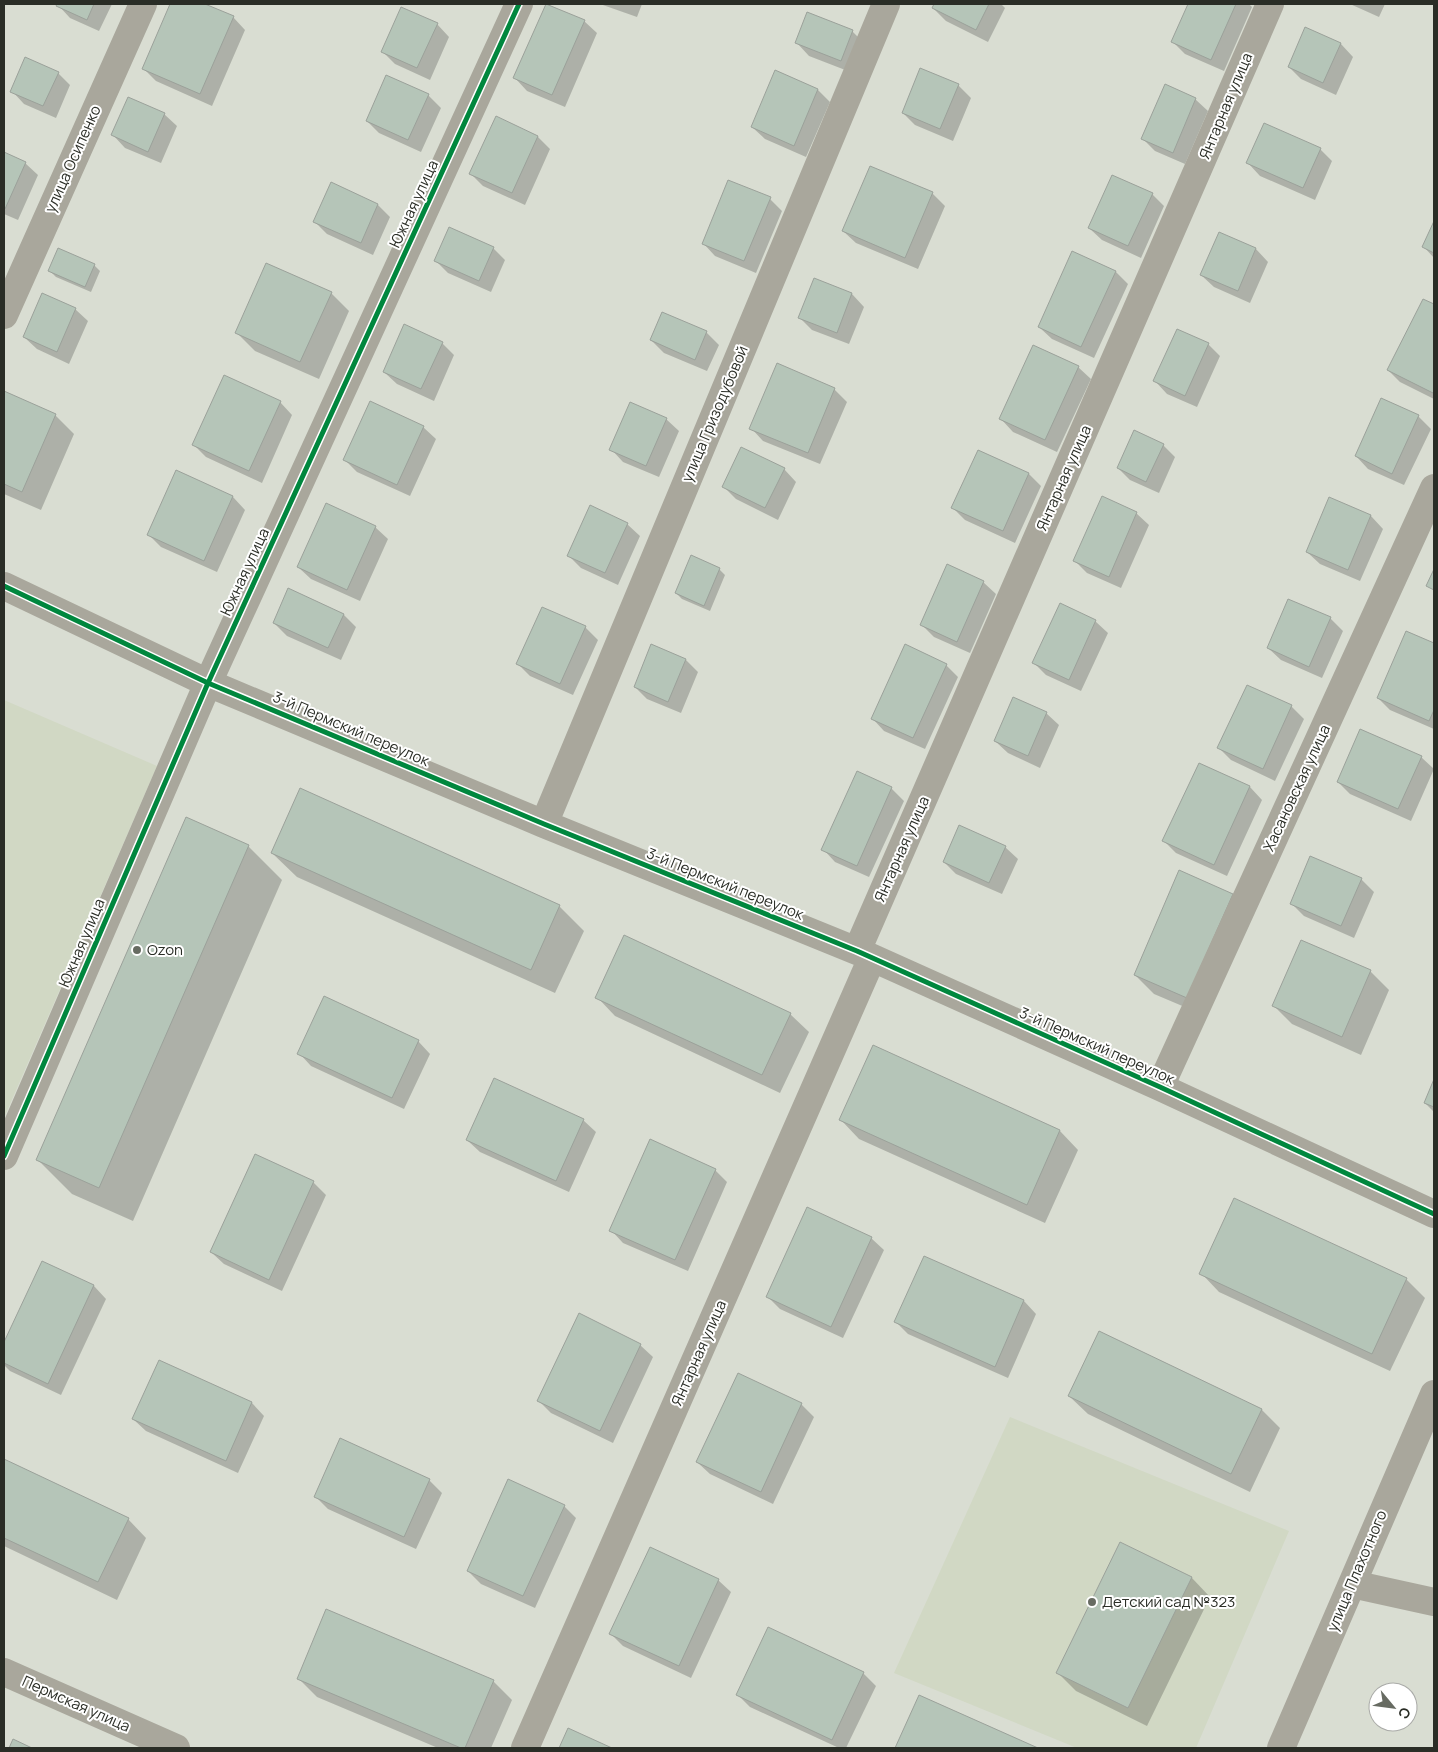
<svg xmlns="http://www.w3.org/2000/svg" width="1438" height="1752" viewBox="0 0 1438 1752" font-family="Manrope,sans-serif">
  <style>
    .built { fill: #d1d8c4 }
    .shadow { fill: #0003 }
    .building { fill: #b5c5b8; stroke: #9ba19a }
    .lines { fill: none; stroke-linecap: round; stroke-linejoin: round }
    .minor { stroke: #a9a79c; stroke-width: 28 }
    .cycleway-casing { stroke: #fff; stroke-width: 8 }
    .cycleway { stroke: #00873e; stroke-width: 5 }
    .poi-dot { fill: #676b62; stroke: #fff; stroke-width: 2 }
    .labels { text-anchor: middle; stroke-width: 4; stroke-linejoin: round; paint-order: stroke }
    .street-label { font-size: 15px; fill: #2a2d26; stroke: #fff }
    .poi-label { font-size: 15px; fill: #2a2d26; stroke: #fff; text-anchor: start }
  </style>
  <rect width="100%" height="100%" fill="#d9ddd2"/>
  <path class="built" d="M4,700l153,66 -153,352z
    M1010,1417l279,114 -93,217h-119l-183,-75z"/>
  <path class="shadow" d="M59,4h53l-13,27 -29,-13 -12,-13z
    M171,4h31l31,13 12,13 -33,76 -56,-25 -13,-13z
    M547,4l37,17 13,12 -32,74 -38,-16 -12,-13z
    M600,4h42l-5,13z
    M935,4h66l4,4 -17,34 -42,-21 -13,-13z
    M1189,4h60l3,3 -28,64 -39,-17 -12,-12z
    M1350,4h35l-6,13z
    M437,24l12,13 -19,43 -35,-16 -13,-13z
    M1306,29l35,15 12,13 -17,38 -35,-16 -12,-12z
    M852,31l13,13 -12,29 -44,-17 -12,-13z
    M776,72l42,18 12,12 -24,55 -41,-18 -13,-12z
    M58,73l12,12 -14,33 -32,-14 -12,-13z
    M387,77l41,18 13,13 -20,44 -42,-19 -12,-12z
    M958,85l13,13 -18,43 -38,-16 -12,-12z
    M1195,99l13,12 -23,53 -30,-13 -12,-12z
    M164,114l13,12 -16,37 -36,-15 -12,-13z
    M496,118l42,19 12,12 -25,56 -42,-19 -12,-12z
    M1320,149l12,12 -17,39 -55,-24 -12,-13z
    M4,153l21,10 13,12 -20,45 -14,-6z
    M332,184l46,21 12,12 -17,38 -46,-21 -12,-12z
    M932,193l13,13 -27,63 -62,-26 -13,-12z
    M1152,194l12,12 -23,52 -39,-18 -13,-12z
    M770,199l12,12 -26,62 -41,-17 -12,-13z
    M1434,224v34l-10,-11z
    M1220,234l36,15 12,13 -18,41 -36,-16 -13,-12z
    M493,248l12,12 -14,32 -43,-19 -12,-12z
    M94,265l6,6 -9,21 -35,-15 -6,-6z
    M1116,272l12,12 -34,74 -42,-19 -13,-12z
    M815,280l37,14 12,13 -15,37 -37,-14 -13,-13z
    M331,293l18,18 -30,68 -64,-28 -19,-19z
    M1423,300l11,6v93l-34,-17 -12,-12z
    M75,309l13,12 -19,43 -32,-15 -13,-12z
    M706,332l13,13 -12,26 -43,-18 -13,-13z
    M442,343l12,12 -20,46 -37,-17 -13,-12z
    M1208,344l12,12 -23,51 -30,-13 -12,-13z
    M1078,367l13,12 -34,73 -44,-20 -12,-13z
    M834,389l13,13 -27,62 -57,-23 -12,-13z
    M4,392l51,23 19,19 -33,76 -37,-16z
    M280,402l12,13 -30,68 -56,-26 -12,-12z
    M1418,416l13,13 -27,56 -36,-16 -12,-13z
    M666,419l13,12 -20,46 -36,-15 -12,-13z
    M423,427l13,12 -26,57 -53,-24 -12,-12z
    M1163,445l12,12 -16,36 -29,-13 -12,-12z
    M979,451l50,23 12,12 -26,57 -50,-23 -12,-12z
    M784,469l12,13 -18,38 -42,-21 -12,-12z
    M176,472l57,25 12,13 -28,62 -56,-25 -13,-13z
    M1330,499l41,17 12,13 -23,52 -40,-17 -13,-12z
    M1136,513l13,12 -28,63 -34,-15 -12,-12z
    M627,524l13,12 -22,49 -37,-17 -12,-12z
    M375,527l13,12 -28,62 -49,-22 -13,-12z
    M719,569l6,6 -15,36 -28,-12 -6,-6z
    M983,582l13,12 -26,59 -36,-16 -12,-12z
    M344,615l12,12 -15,33 -54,-24 -13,-13z
    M1330,618l13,13 -21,47 -41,-18 -13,-12z
    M1095,621l13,12 -27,58 -35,-16 -12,-12z
    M585,627l13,13 -25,55 -43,-19 -12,-12z
    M1407,632l27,12v85l-44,-19 -12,-12z
    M686,660l12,12 -17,41 -34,-14 -12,-12z
    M946,665l12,12 -33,72 -41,-18 -12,-13z
    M1291,706l13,13 -29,62 -44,-21 -12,-12z
    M1046,713l13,12 -19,43 -32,-15 -13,-12z
    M1421,757l13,12 -23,52 -61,-27 -12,-12z
    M1199,764l51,23 12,13 -35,76 -51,-23 -12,-12z
    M891,788l13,13 -35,76 -34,-15 -12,-13z
    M301,790l258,116 25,25 -29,62 -258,-116 -25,-24z
    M248,846l34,34 -149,341 -61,-27 -34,-34z
    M1005,847l13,12 -16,35 -46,-20 -12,-12z
    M1361,879l13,13 -20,46 -50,-22 -13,-13z
    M1232,895l18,18 -44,103 -52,-22 -19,-19z
    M1302,941l68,30 19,19 -28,65 -69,-31 -18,-18z
    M597,997l193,17 19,18 -29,61 -165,-77z
    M418,1041l12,13 -26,55 -93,-43 -12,-13z
    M874,1047l186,84 18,19 -33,73 -186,-84 -18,-19z
    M1434,1082v30l-9,-9z
    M583,1120l13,12 -27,60 -89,-40 -13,-12z
    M715,1170l12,12 -39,89 -65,-28 -12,-13z
    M313,1182l13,13 -44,96 -58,-27 -13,-12z
    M871,1238l13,12 -41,88 -63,-29 -12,-12z
    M925,1258l99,43 12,13 -28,64 -100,-44 -12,-12z
    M42,1263l52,23 12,13 -45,96 -51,-24 -6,-6v-20z
    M1201,1273l205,6 19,19 -35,73 -171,-79z
    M1100,1332l162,78 18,18 -30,64 -162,-78 -19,-18z
    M640,1345l13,12 -40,86 -62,-30 -12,-12z
    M159,1362l93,41 12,13 -26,57 -92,-42 -13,-12z
    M801,1404l13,13 -41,87 -63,-30 -13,-12z
    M4,1460l124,59 18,19 -29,62 -113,-54z
    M429,1480l13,13 -26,56 -88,-40 -13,-13z
    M564,1506l12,12 -41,90 -54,-24 -13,-13z
    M1121,1544l71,34 18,19 -63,129 -71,-35 -18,-18z
    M718,1580l13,12 -40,86 -68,-32 -12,-12z
    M863,1673l13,13 -30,62h-7l-89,-41 -12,-12z
    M298,1678l195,3 19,19 -21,48h-53l-121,-51z
    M920,1696l115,52h-138z"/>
  <path class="building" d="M57,4h37l-7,16 -31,-14z
    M170,4h35l29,12 -34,78 -58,-25z
    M546,4l39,16 -33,75 -39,-17z
    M934,4h55l-13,26 -44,-22z
    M1188,4h48l-25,56 -40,-18z
    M401,7l37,16 -21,45 -36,-16z
    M807,12l46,18 -12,31 -46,-18z
    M1305,27l36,16 -18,40 -35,-16z
    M25,57l34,15 -16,34 -33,-14z
    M920,68l39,16 -19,45 -38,-16z
    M775,70l43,19 -24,57 -43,-19z
    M386,75l43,19 -21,46 -42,-19z
    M1165,84l31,14 -23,55 -32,-14z
    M128,97l37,16 -17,39 -37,-17z
    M496,116l42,20 -26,57 -43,-19z
    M1264,123l57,25 -18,40 -57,-25z
    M4,152l22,10 -21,47 -1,-1z
    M870,166l63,26 -28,66 -63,-27z
    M1112,175l41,18 -25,53 -40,-18z
    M728,180l43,17 -27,64 -42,-17z
    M331,182l47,22 -17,39 -48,-21z
    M1434,221v32l-12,-6z
    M449,227l45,20 -15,34 -45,-20z
    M1219,232l37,16 -18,43 -38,-16z
    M58,248l37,16 -10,23 -37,-16z
    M1072,251l44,20 -35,76 -43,-20z
    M266,263l66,29 -32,70 -65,-29z
    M814,278l38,15 -15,40 -39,-15z
    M42,293l34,15 -19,44 -34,-15z
    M1423,299l11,5v86l-1,3 -46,-23z
    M662,312l45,19 -12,29 -45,-20z
    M404,324l39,18 -22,47 -38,-17z
    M1177,329l32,14 -24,53 -32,-15z
    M1033,345l46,21 -34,74 -46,-21z
    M777,363l58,25 -27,65 -59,-24z
    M224,375l57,26 -32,70 -57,-26z
    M4,391l52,23 -34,78 -18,-8z
    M1381,398l38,17 -27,59 -37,-18z
    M370,401l54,25 -27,59 -54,-25z
    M630,402l37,16 -21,48 -37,-16z
    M1134,430l30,14 -18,38 -29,-14z
    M741,447l44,21 -20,40 -43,-21z
    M978,450l51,23 -26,58 -52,-23z
    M176,470l57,26 -29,65 -57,-26z
    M1102,496l35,16 -28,65 -36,-16z
    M1329,497l42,18 -23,55 -42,-18z
    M326,503l50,23 -29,64 -50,-23z
    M590,505l38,18 -23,50 -38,-17z
    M691,555l29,13 -16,38 -29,-13z
    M947,564l37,17 -27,61 -37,-17z
    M1434,569v21l-8,-4z
    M288,588l56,26 -16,34 -55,-25z
    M1288,599l43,18 -22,50 -42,-19z
    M1060,603l36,17 -27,60 -37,-17z
    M542,607l44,19 -26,58 -44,-20z
    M1406,631l28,12v67l-5,11 -52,-23z
    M651,644l35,15 -18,43 -34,-15z
    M905,644l42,20 -34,74 -42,-19z
    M1247,685l45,20 -29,64 -46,-21z
    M1013,697l34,15 -19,44 -34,-15z
    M1360,729l62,27 -24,53 -61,-27z
    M1199,763l51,23 -36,79 -52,-24z
    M857,771l35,16 -35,79 -36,-16z
    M300,788l260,117 -29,65 -260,-117z
    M186,817l63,28 -150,343 -63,-28z
    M959,825l47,21 -17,37 -46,-21z
    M1310,856l52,22 -21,48 -51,-22z
    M1179,870l54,24 -46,104 -53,-23z
    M624,935l167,78 -29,62 -167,-77z
    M1301,940l70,30 -29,67 -70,-31z
    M324,996l95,44 -27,58 -95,-44z
    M873,1045l187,85 -33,75 -188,-85z
    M494,1078l90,41 -28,62 -90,-41z
    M1434,1079v28l-10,-4z
    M650,1139l66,30 -41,91 -66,-29z
    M255,1154l59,27 -45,99 -59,-28z
    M1234,1198l173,80 -35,76 -173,-80z
    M807,1207l65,30 -41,90 -65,-30z
    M924,1256l100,44 -29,67 -101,-45z
    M42,1261l52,24 -46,99 -44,-21v-21z
    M579,1313l62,31 -41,87 -63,-30z
    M1099,1331l163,78 -31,65 -163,-78z
    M159,1360l93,42 -26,59 -94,-42z
    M738,1373l64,30 -41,89 -65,-30z
    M340,1438l90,41 -26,58 -90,-40z
    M4,1459l125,59 -31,64 -94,-44z
    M508,1479l57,26 -42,91 -56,-25z
    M1120,1542l72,35 -64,131 -72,-35z
    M650,1547l69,32 -40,87 -70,-32z
    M326,1609l168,71 -29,68h-4l-164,-69z
    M768,1627l96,45 -32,68 -96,-45z
    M919,1695l119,53h-143z
    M568,1728l44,20h-53z
    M13,1739l19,9h-23z"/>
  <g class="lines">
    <path class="minor" d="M4,315l139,-311
      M4,586l204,97 336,141 313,127 303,136 274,127
      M544,824l342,-820
      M857,951l413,-947
      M1160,1087l274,-599
      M4,1156l204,-473 311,-679
      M1352,1584l82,18
      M4,1672l172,76
      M525,1748l347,-790
      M1281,1748l153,-354"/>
    <g class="cycleway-casing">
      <path id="cycleway" d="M4,586l204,97 336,141 313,127 303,136 274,127
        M4,1156l204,-473 311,-679"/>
    </g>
    <use href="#cycleway" class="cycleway"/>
  </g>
  <g class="poi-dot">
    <circle cx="137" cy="950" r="5"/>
    <circle cx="1092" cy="1602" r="5"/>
  </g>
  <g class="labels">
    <g class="street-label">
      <text transform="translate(1226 106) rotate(-67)" y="5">Янтарная улица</text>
      <text transform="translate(73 159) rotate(-66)" y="5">улица Осипенко</text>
      <text transform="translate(414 204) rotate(-65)" y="5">Южная улица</text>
      <text transform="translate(715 414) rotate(-67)" y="5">улица Гризодубовой</text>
      <text transform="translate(1064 478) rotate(-66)" y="5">Янтарная улица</text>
      <text transform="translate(245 572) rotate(-65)" y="5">Южная улица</text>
      <text transform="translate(351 729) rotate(23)" y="5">3-й Пермский переулок</text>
      <text transform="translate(1297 788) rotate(-65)" y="5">Хасановская улица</text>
      <text transform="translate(902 849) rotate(-66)" y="5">Янтарная улица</text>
      <text transform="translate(725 884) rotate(22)" y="5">3-й Пермский переулок</text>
      <text transform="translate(82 943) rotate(-67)" y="5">Южная улица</text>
      <text transform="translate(1097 1046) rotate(24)" y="5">3-й Пермский переулок</text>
      <text transform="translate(699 1353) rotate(-66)" y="5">Янтарная улица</text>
      <text transform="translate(1357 1571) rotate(-67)" y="5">улица Плахотного</text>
      <text transform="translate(76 1704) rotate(24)" y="5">Пермская улица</text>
    </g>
    <g class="poi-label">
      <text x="147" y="955">Ozon</text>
      <text x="1102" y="1607">Детский сад №323</text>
    </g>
  </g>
  <rect width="1438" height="1752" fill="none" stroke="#2a2d26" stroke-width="10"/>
  <g transform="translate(1393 1707) rotate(119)"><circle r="24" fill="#ffffff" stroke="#aaaba8"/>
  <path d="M0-4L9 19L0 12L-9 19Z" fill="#676b62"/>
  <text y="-8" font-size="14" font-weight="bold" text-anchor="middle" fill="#2a2d26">С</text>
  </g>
</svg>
